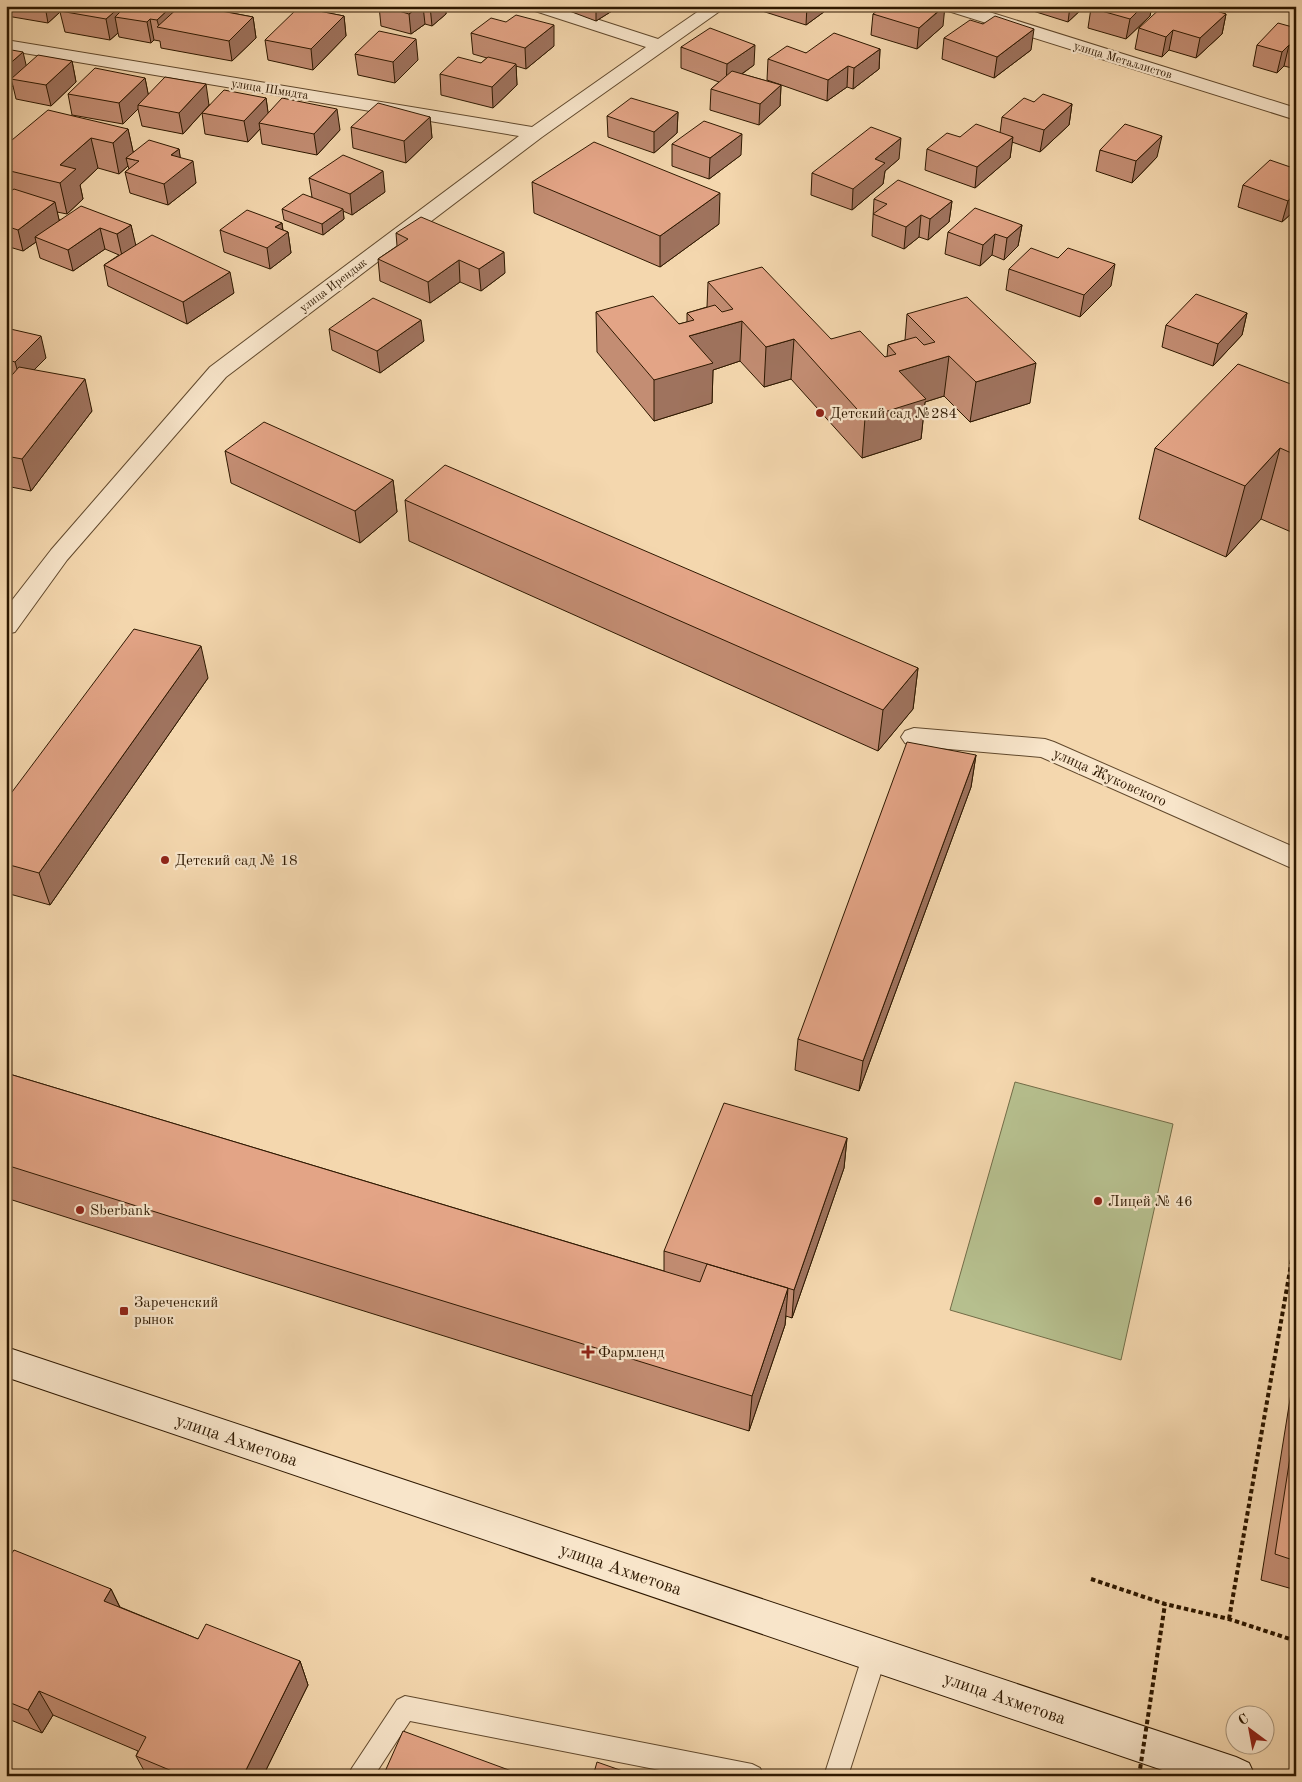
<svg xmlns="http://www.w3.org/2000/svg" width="1302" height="1782" viewBox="0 0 1302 1782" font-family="'Old Standard TT',serif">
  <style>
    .green { fill: #b6bf8e; stroke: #726c47 }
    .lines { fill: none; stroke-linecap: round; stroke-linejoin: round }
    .lane-casing { stroke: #60482c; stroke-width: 2 }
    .street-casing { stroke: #60482c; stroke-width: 2 }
    .secondary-casing { stroke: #2e1800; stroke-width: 2 }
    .path { stroke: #2e1800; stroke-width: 4; stroke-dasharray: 4.5 3; stroke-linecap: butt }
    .lane { fill: #f8e5ca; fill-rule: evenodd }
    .street { fill: #f8e5ca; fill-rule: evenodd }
    .secondary { fill: #f8e5ca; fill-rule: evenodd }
    .path-bridge { stroke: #2e1800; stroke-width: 4; stroke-dasharray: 4.5 3; stroke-linecap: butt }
    .wall { fill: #c38d73; stroke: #2e1800 }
    .shaded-wall { fill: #9f735e; stroke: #2e1800 }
    .building { fill: #e3a486; stroke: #2e1800 }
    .poi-dot { fill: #8f2418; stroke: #f8e5ca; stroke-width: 2 }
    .labels { text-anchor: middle; stroke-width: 4.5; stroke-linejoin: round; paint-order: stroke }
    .far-street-label { font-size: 12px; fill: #2e1800; stroke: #f8e5ca }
    .poi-label { font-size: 15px; fill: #2e1800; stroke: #f8e5ca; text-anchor: start }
    .street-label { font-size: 15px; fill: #2e1800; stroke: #f8e5ca }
    .near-street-label { font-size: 18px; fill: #2e1800; stroke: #f8e5ca }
  </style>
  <rect width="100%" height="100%" fill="#f4d7ae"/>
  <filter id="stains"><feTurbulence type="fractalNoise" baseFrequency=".004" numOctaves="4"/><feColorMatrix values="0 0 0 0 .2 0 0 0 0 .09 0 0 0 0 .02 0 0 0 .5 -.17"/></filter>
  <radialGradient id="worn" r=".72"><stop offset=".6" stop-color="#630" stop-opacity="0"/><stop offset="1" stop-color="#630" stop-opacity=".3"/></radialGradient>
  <path class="green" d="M1015,1082l158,42 -52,236 -171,-50z"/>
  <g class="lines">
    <g class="lane-casing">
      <path id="lane" d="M875,1643l8,3 4,8 -39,122h-24l39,-122 4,-8z
        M405,1696l347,68 8,4 4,8h-74l-280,-55 -36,55h-26l4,-8 45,-68z"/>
    </g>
    <g class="street-casing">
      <path id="street" d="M529,6h27l102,33 48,-33h21l-185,131 -316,240 -159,183 -52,72 -9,2v-26l45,-58 159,-183 309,-231 -513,-86v-10l526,87 114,-80 -114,-37z
        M942,6h28l326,102v12l-351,-110z
        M914,728l131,11 9,3 242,106v22l-255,-113 -127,-11 -9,-3 -4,-6 4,-6z"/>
    </g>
    <g class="secondary-casing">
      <path id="secondary" d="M6,1347l1230,410 13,6 6,13h-75l-1174,-399z"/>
    </g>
    <path class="path" d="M1091,1579l74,25 64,15 67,22
      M1229,1619l67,-383"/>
    <use href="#lane" class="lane"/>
    <use href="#street" class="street"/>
    <use href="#secondary" class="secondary"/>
    <path class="path-bridge" d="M1139,1776l26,-172"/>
  </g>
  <path class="wall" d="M6,6h189l58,11 3,21 -24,23 -71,-13 -1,-7 -6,-1 -3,3 -32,-6 -1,-4 -8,7 -45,-8 -5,-20 -12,11 -41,-7z
    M299,6h11l-3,3 37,7 2,20 -33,34 -45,-10 -3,-20 41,-32z
    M329,6h22l-7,5z
    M379,6h67v8l-14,12 -7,-2 -14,10 -30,-8z
    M556,6h64l-24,15z
    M621,6h19l-7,5z
    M762,6h70l-26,19 -44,-14z
    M1033,6h52l-17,16 -35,-11z
    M1093,6h59l-2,10 -24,23 -38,-11 3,-20z
    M1180,11l46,3 -4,20 -26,24 -27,-8 -7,7 -27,-8 4,-21z
    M873,14l70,12 -26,23 -46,-14z
    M983,24l48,26 -37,28 -52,-19 2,-21z
    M1296,28v41l-12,-3 -7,7 -24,-7 4,-21z
    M471,33l83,13 -28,23 -10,-3 1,19 -24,23 -52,-13 -1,-21 41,-11 6,-5 -14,-4z
    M681,47l73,18 -12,9 39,11 -1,21 -21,19 -49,-15 1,-21 8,-7 -38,-14z
    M6,49l20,17 46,-5 4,21 -25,24 -35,-7 -3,-13 -7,7z
    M880,49l-1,20 -26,20 -6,-2 -20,14 -60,-21 1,-21 38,-6z
    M355,54l63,6 -23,23 -37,-8z
    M145,78l3,16 61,11 57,-7 2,15 72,17 -23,25 -55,-11 -2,-15 -12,13 -43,-8 -3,-21 -19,21 -41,-8 -4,-17 -15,15 -51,-9 -4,-21z
    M1034,102l38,2 -3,21 -29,27 -28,-10 -2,16 -35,30 -50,-18 2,-21 33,-12 40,-4 2,-16z
    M678,112l-1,21 -23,20 -46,-16 -1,-21z
    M430,117l2,21 -26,25 -53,-15 -2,-21z
    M128,129l5,23 46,-3 1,9 16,25 -28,22 -38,-12 -5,-21 4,-3 -1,-3 -9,8 -21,-6 -18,17 3,14 -16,15 -10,-2 2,8 72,5 4,20 99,48 -47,31 -79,-38 -4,-21 15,-10 -14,-6 -32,22 -33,-13 -4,-16 -13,9 -17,-5v-101z
    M672,144l69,11 -32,24 -37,-13z
    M1100,150l57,7 -25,26 -36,-12z
    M899,159l-14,12 -2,13 -31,26 -41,-15 1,-22z
    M1296,169v45l-4,-1 -10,9 -44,-15 5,-22z
    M309,178l76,14 -33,23 -9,-4 1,8 -21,16 -39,-15 -2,-11 30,-12z
    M532,182l187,42 -59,43 -126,-54z
    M874,199l78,2 -3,21 -21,18 -9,-3 -15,12 -32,-13z
    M282,223l1,7 5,2 3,21 -21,16 -46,-17 -4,-22z
    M1022,225l-4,21 -14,14 -12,-5 -12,11 -35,-12 3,-22z
    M396,233l109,40 -24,18 -21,-9 -30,21 -50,-22 -2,-22 19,-13z
    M1058,258l53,28 -31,31 -74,-27 3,-21z
    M708,282l123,57 54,18h2l1,-12 17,-5 2,-26 123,89 -60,19 -26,-26 -19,6 -4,37 -59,19 -71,-79 -27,8 -24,-26 -27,9 -1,33 -58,18 -57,-69 -1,-40 83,12 8,-2v-9l20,-6z
    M1247,313l-5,22 -29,31 -51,-19 4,-22z
    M6,328l40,30 -12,12 58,41 -61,80 -25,-5v-104l2,-2h-2z
    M329,329l95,12 -44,32 -48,-23z
    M1296,386v148l-35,-15 -35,38 -87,-38 16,-71z
    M225,451l168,29 4,32 -37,31 -129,-60z
    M405,500l513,168 -5,41 -35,42 -469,-210z
    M208,678l-158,227 -44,-12v-93z
    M976,755l-5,32 -112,304 -64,-21 3,-31z
    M6,1073l658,198v-20l183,-113 -3,30 -52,150 -6,-2 -1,9 -36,106 -507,-158 -236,-75z
    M1296,1362v228l-35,-10z
    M6,1562l105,27 9,18 78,32 102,22 8,24 -45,91h-116l-11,-20 2,-5 -85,-36 -11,18 -36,-15z"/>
  <path class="shaded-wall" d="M45,6h22l-7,5v1l-12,11z
    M121,6h15l-21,11 3,16 -8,7 -4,-21z
    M172,6h18l-31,21 -2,-7z
    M343,6h8l-7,5z
    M419,6h4l2,18 -14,10 -2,-20z
    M430,6h16v8l-14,12z
    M596,6h24l-24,15z
    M633,6h7l-7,5z
    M807,6h25l-26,19z
    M945,6l-2,20 -26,23 2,-21z
    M1070,6h15l-17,16z
    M1143,6h9l-2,10 -24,23 4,-20z
    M1226,14l-4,20 -26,24 4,-20z
    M344,16l2,20 -33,34 -2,-21z
    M253,17l3,21 -24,23 -3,-20z
    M150,19l4,21 -3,3 -4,-21z
    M554,25v21l-28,23 -1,-21z
    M1034,29l-3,21 -37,28 3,-21z
    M1173,30l-4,20 -7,7 4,-20z
    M416,39l2,21 -23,23 -2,-21z
    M755,45l-1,20 -28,20 1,-21z
    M1289,45l-5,21 -7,7 5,-21z
    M880,49l-1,20 -26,20 1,-21z
    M23,52l5,21 -17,6 2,7 -7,7v-26z
    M72,61l4,21 -25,24 -5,-21z
    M516,64l1,21 -24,23 -1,-21z
    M848,66l-1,21 -20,14 1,-21z
    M145,78l4,20 -11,7v4l-15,15 -4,-21z
    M206,84l3,21 -26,29 -4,-21z
    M781,85l-1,21 -21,19 1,-21z
    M266,98l3,21 -10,4 1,6 -12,13 -4,-21z
    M1072,104l-3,21 -29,27 4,-22z
    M337,109l3,21 -23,25 -3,-21z
    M678,112l-1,21 -23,20v-21z
    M430,117l2,21 -26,25 -2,-22z
    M128,129l7,31 -9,-2 2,8 -9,8 -6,-31z
    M742,134l-1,21 -32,24 1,-21z
    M1162,136l-5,21 -25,26 4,-22z
    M1013,137l-3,21 -35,30 2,-21z
    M91,138l7,30 -18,17 3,14 -16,15 -7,-31v-18z
    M901,138l-2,21 -14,12 -2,13 -31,26 1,-21 22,-30z
    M179,149l3,20 11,-8 3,22 -28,22 -4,-21 7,-29z
    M383,171l2,21 -33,23 -2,-21z
    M1296,192v4l-4,17 -10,9 6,-21z
    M720,193l-1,31 -59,43v-31z
    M952,201l-3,21 -21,18 2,-21z
    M55,202l5,22 -25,13 1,5 -13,9 -5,-21z
    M343,209l1,10 -21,16 -1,-11z
    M921,215l-2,22 -15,12 2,-22z
    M282,223l1,12 5,-3 3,21 -21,16 -3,-21 8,-21z
    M131,225l5,21 -14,10 -5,-22z
    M1022,225l-4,21 -14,14 3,-22z
    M100,228l5,21 -32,22 -5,-21z
    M995,234l-3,21 -12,11 3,-21z
    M504,252l1,21 -24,18 -2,-22z
    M459,260l1,22 -30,21 -2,-21z
    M1115,264l-4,22 -31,31 4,-22z
    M230,272l4,21 -47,31 -4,-22z
    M1247,313l-5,22 -29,31 5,-22z
    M421,320l3,21 -44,32 -3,-22z
    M742,321l-2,40 -27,9 -1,33 -58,18v-41l35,-44z
    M41,336l5,22 -25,25 -6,-21z
    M794,339l-3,40 -27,8 2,-40z
    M949,356l-5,40 -19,6 -4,37 -59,19 3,-40 34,-47z
    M1036,363l-6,40 -60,19 6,-40z
    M85,379l7,32 -61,80 -9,-32z
    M1280,448l-19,71 -35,38 19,-71z
    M393,480l4,32 -37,31 -5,-32z
    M201,646l7,32 -158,227 -11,-32z
    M918,668l-5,41 -35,42 5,-41z
    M976,755l-5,32 -112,304 4,-30z
    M847,1138l-3,30 -52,150 2,-28z
    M788,1288l-3,37 -36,106 3,-35z
    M111,1589l12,25 -19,-13z
    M300,1661l8,24 -45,91h-20z
    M39,1691l14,24 -11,18 -14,-23z"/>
  <path class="building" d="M66,6h55l-15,13 -46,-8z
    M126,6h46l-15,14 -7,-1 -3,3 -32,-5z
    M180,6h15l58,11 -24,24 -72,-14z
    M382,6h37l-10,8z
    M883,6h61l-25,22 -46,-14z
    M1093,6h50l-13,13 -39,-11z
    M1163,6l17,5 5,-5h16l25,8 -26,24 -27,-8 -7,7 -27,-9z
    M299,7l45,9 -33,33 -46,-9z
    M516,15l38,10 -29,23 -54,-15 20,-15 15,4z
    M995,16l39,13 -37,28 -53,-19 26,-18 13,4z
    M1278,23l18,5v19l-7,-2 -7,7 -25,-7z
    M710,28l45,17 -28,19 -46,-17z
    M379,31l37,8 -23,23 -38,-8z
    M834,33l46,16 -26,19 -6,-2 -20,14 -60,-21 19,-13 19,7z
    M6,49l17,3 -17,15z
    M38,55l34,6 -26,24 -35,-6z
    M458,57l23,6 7,-6 28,7 -24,23 -52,-13z
    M95,68l50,10 -26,25 -51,-9z
    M732,71l49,14 -21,19 -49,-15z
    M165,77l41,7 -27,29 -41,-8z
    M224,90l42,8 -22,23 -42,-8z
    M1043,94l29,10 -28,26 -42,-13 22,-19 10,4z
    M282,98l55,11 -23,25 -55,-11z
    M631,98l47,14 -24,20 -47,-16z
    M378,103l52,14 -26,24 -53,-14z
    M48,110l80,19 -15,14 -22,-5 -31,27 16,4 -16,14 -54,-13v-25z
    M704,121l38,13 -32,24 -38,-14z
    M976,124l37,13 -36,30 -50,-18 20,-16 13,4z
    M1125,124l37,12 -26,25 -36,-11z
    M871,127l30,11 -26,21 10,4 -32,26 -41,-16z
    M149,140l30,9 -8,6 22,6 -29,23 -39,-12 14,-11 -13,-3z
    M594,142l126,51 -60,43 -128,-54z
    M343,155l40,16 -33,23 -41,-16z
    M1270,160l26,9v23l-8,9 -45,-16z
    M898,180l54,21 -22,18 -9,-4 -15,12 -33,-13 14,-10 -13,-5z
    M14,189l41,13 -37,28 -12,-4v-32z
    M303,194l40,15 -21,15 -40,-15z
    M81,206l50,19 -14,9 -17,-6 -32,22 -33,-13z
    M975,208l47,17 -15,13 -12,-4 -12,11 -35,-13z
    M247,210l35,13 -7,4 13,5 -21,16 -47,-18z
    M421,217l83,35 -25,17 -20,-9 -31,22 -50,-23 30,-20 -12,-6z
    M152,235l78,37 -47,30 -79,-37z
    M1031,248l27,10 10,-10 47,16 -31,31 -75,-26z
    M762,267l69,72 29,-8 25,26 11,-3 -8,-9 28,-8 8,8 11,-3 -28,-28 60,-17 69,66 -60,19 -27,-26 -50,15 27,28 -61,19 -71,-79 -28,8 -24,-26 -53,15 24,27 -59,17 -58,-68 57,-16 26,28 15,-4 -7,-7 28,-8 7,7 11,-3 -25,-27z
    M1196,294l51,19 -29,31 -52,-19z
    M373,298l48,22 -44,31 -48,-22z
    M6,328l35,8 -26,26 -9,-3z
    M1238,364l58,22v69l-16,-7 -35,38 -90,-38z
    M19,367l66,12 -63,80 -16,-3v-74z
    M264,422l129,58 -38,31 -130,-60z
    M445,465l473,203 -35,42 -478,-210z
    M134,629l67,17 -162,227 -33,-9v-64z
    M907,742l69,13 -113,306 -65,-22z
    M6,1073l694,209 7,-18 81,24 -36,108 -520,-160 -226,-71z
    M724,1103l123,35 -53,152 -130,-39z
    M1296,1419v142l-21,-7z
    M14,1550l97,39 -7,12 94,38 8,-15 94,37 -57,115h-59l-48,-20 10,-19 -107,-46 -11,19 -22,-9v-139z
    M403,1731l122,45h-142z
    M597,1762l40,14h-44z"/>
  <g class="poi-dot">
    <circle cx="820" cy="413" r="5"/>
    <circle cx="165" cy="860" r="5"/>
    <circle cx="1098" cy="1201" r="5"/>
    <circle cx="80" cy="1210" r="5"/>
    <rect x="119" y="1306" width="10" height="10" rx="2.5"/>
    <path d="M585.5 1344.5h5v5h5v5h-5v5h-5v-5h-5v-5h5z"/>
  </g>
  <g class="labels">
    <g class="far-street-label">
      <text transform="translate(1123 60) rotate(17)" y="4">улица Металлистов</text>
      <text transform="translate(270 89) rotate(9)" y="4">улица Шмидта</text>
      <text transform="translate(333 285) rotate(-37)" y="4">улица Ирендык</text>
    </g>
    <g class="poi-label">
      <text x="830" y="418">Детский сад №284</text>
      <text x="175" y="865">Детский сад № 18</text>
      <text x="1108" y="1206">Лицей № 46</text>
      <text x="90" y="1215">Sberbank</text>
      <text x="134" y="1307">Зареченский<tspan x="134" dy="17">рынок</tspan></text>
      <text x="598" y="1357">Фармленд</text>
    </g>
    <g class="street-label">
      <text transform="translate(1110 777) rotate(24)" y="5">улица Жуковского</text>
    </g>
    <g class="near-street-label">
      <text transform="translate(237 1440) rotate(19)" y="6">улица Ахметова</text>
      <text transform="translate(621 1569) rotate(19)" y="6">улица Ахметова</text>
      <text transform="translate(1005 1698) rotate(19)" y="6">улица Ахметова</text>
    </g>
  </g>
  <rect width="1302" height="1782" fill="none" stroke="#f4d7ae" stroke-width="25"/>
  <rect x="8" y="8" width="1287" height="1767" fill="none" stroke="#2e1800" stroke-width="2.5"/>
  <rect x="12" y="12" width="1277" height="1757" fill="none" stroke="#2e1800"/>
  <g transform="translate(1250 1730) rotate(328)"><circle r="24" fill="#f8e5ca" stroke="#a79379"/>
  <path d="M0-4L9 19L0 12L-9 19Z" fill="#8f2418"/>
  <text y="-8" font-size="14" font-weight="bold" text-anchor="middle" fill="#2e1800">С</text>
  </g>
  <rect width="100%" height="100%" filter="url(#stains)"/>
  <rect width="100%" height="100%" fill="url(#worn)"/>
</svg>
